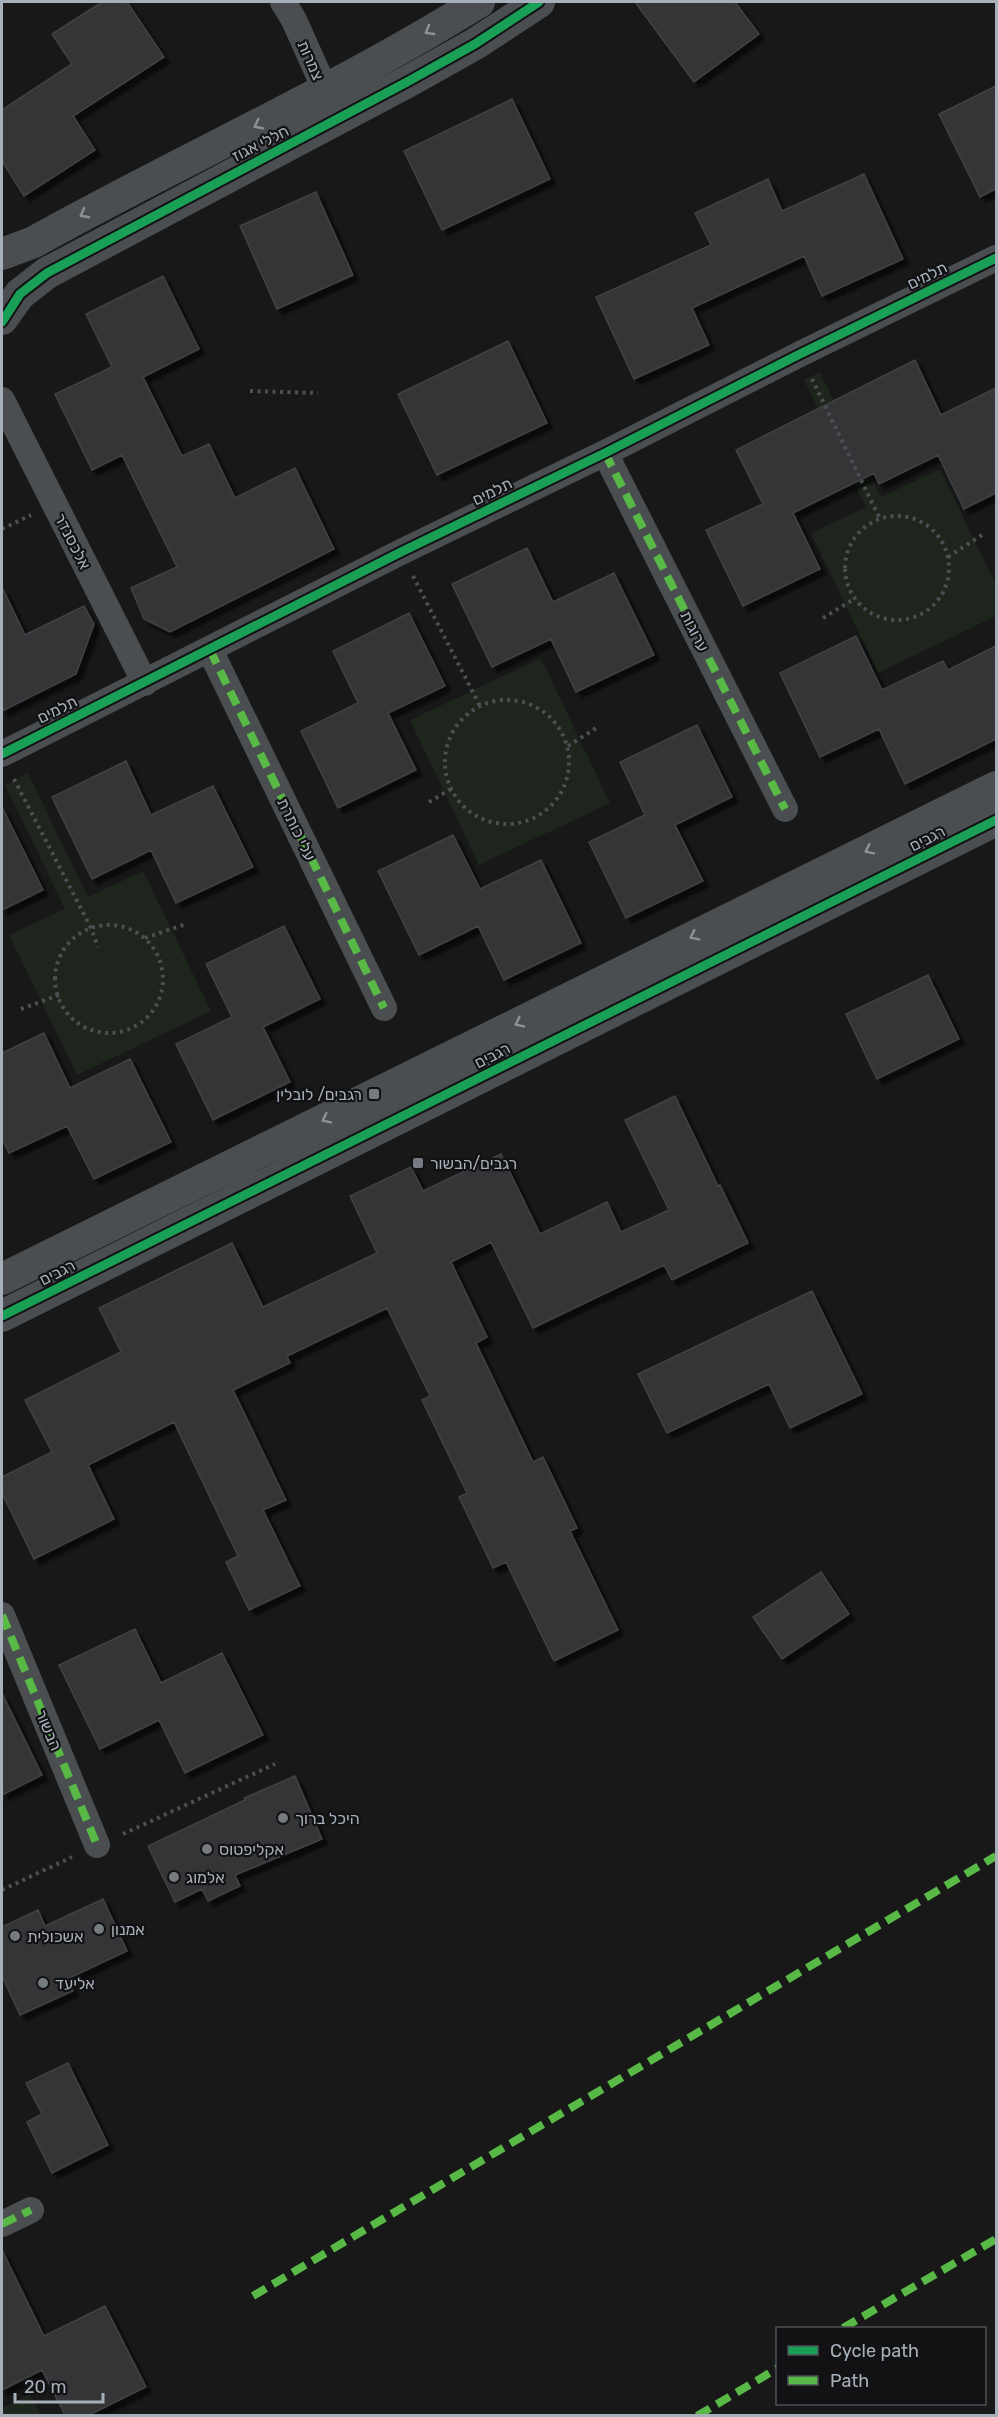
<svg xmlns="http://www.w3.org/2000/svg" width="998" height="2417" viewBox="0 0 998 2417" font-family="Rubik,'Noto Sans Hebrew',sans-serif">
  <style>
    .green { fill: #1d251d }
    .building { fill: #353637; stroke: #404244; stroke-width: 1.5; filter: url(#shadow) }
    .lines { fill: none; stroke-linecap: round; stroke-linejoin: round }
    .path { stroke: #4d4f52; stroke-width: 4; stroke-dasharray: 3 4.5; stroke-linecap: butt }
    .minor { stroke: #4b4e51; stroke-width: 26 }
    .tertiary { stroke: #4b4e51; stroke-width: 32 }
    .quiet { stroke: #58b947; stroke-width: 8; stroke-dasharray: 15 8; stroke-linecap: butt }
    .cycleway-casing { stroke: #121214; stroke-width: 13 }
    .cycleway { stroke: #1a9f57; stroke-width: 9 }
    .oneway { stroke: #8b939a }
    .poi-dot { fill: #757b81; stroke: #121214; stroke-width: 2 }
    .labels { text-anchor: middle; stroke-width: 4.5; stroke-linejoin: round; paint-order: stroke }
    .street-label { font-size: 16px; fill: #a7b0ba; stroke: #121214 }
    .poi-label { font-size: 16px; fill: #a7b0ba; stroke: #121214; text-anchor: start }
  </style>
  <defs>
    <filter id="shadow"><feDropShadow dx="5.5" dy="5.5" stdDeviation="1.5" flood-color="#0009"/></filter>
  </defs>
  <rect width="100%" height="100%" fill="#181818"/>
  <path class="green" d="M820,372l61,125 59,-28 56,116v31l-118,57 -67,-140 55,-26 -62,-127z
    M541,658l69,145 -131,62 -69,-145z
    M28,773l60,124 55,-26 68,140 -134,64 -68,-140 56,-26 -60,-124z
    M30,2394l11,21h-39v-7z"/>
  <path class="building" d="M102,2h25l37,55 -91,59 22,34 -71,46 -22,-35v-51l70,-46 -20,-30z
    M635,2h100l24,32 -65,48z
    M996,86v103l-16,8 -41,-83z
    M512,99l38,80 -108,51 -38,-79z
    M864,174l39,85 -81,37 -18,-40 -112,52 17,37 -75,34 -38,-82 115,-52 -16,-32 73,-34 14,32z
    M316,192l37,83 -76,34 -37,-83z
    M163,276l36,73 -56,28 39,79 27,-12 26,54 60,-30 39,81 -164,83 -26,-13 -13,-31 46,-21 -55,-112 -30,15 -37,-76 57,-27 -26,-53z
    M508,341l39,82 -110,52 -39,-81z
    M915,360l26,55 55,-27v105l-32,16 -26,-54 -59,29 -5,-11 -81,40 27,56 -77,37 -37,-76 57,-26 -27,-54z
    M527,548l26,54 61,-29 40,82 -78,37 -25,-53 -59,28 -40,-83z
    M2,587l23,48 59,-29 10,18 -18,50 -74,37z
    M409,613l36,73 -57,27 28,57 -78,38 -37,-77 57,-28 -25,-52z
    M856,636l26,54 61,-29 5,9 48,-24v93l-91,45 -26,-55 -59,28 -40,-84z
    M697,725l35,72 -57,28 28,56 -77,37 -37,-76 56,-27 -25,-53z
    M126,761l25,54 62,-29 40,81 -77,36 -25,-53 -59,29 -40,-82z
    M2,807l41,83 -41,20z
    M453,835l27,54 61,-29 40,83 -77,37 -26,-54 -59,29 -41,-84z
    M284,926l36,73 -57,28 27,55 -77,38 -37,-76 56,-27 -26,-53z
    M928,975l31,64 -82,40 -31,-65z
    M44,1033l26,55 60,-29 41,83 -77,37 -27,-53 -58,27 -7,-15v-85z
    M675,1096l43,90 2,-1 28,58 -76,37 -8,-15 -131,63 -42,-86 -40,20 36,75 -11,6 57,119 10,-5 34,71 -7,3 48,99 -64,31 -48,-99 -13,6 -34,-71 8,-4 -45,-93 8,-4 -43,-88 -100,48 3,7 -57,27 53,110 -23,10 37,76 -51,24 -23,-48 12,-6 -64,-134 -86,43 26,54 -80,40 -32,-66v-16l50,-25 -27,-52 96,-48 -22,-44 133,-65 31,64 114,-54 -27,-57 61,-29 12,24 78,-37 39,80 67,-32 14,30 48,-22 -44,-90z
    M812,1291l50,103 -72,34 -21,-44 -102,49 -29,-59z
    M821,1572l28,42 -67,45 -29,-42z
    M135,1629l26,54 61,-30 41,82 -78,38 -26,-53 -59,29 -41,-84z
    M2,1693l40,82 -40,20z
    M295,1776l27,63 -87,36 5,11 -32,15 -6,-12 -27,13 -27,-56 97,-46 -1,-2z
    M103,1899l24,52 -60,28 6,12 -53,24 -18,-39v-49l36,-17 7,16z
    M68,2063l40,82 -56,28 -25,-51 15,-8 -16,-31z
    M2,2250l42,86 61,-30 41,81 -57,28h-24l-23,-45 -40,20z"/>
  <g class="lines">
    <path class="path" d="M812,379l68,140
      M250,391l68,2
      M845 568a52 52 0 1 1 104 0a52 52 0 1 1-104 0Z
      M2,529l29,-14
      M948,557l37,-24
      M413,576l67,130
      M823,618l31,-19
      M445 762a62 62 0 1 1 124 0a62 62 0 1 1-124 0Z
      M568,746l28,-18
      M14,779l77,149 7,19
      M429,802l22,-13
      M55 979a54 54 0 1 1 108 0a54 54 0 1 1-108 0Z
      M145,938l41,-14
      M21,1009l38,-14
      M123,1834l152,-70
      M2,1890l70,-33"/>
    <path class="minor" d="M283,2l11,18 38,85
      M2,400l143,283
      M605,453l180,356
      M210,650l174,358
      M2,754l399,-202 204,-99 195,-99 196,-96
      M2,1615l95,230
      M2,2224l29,-14"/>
    <path class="tertiary" d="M2,254l32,-12c147,-82 302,-151 445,-240
      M2,319l18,-25 27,-21 360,-191 68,-38 64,-42
      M2,1279l994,-492
      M2,1316l994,-496"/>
    <path class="quiet" d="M605,453l180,356
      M210,650l174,358
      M2,1615l95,230
      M2,2224l29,-14
      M253,2296l743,-440
      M843,2328l153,-89
      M697,2416l81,-48"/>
    <g class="cycleway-casing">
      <path id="cycleway" d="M2,322l18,-28 27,-21 360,-191 68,-38 64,-42
        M2,754l399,-202 204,-99 195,-99 196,-96
        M2,1316l994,-496"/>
    </g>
    <use href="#cycleway" class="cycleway"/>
  </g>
  <defs><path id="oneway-chevron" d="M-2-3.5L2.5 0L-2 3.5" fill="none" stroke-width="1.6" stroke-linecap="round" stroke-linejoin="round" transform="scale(1.5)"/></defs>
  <g class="oneway">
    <use href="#oneway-chevron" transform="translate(429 31) rotate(150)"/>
    <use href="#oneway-chevron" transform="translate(258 125) rotate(153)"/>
    <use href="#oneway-chevron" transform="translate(84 214) rotate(152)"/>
    <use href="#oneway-chevron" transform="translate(869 850) rotate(154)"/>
    <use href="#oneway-chevron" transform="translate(694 936) rotate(154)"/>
    <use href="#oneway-chevron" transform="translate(519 1023) rotate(154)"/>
    <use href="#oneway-chevron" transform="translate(326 1119) rotate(154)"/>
  </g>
  <g class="poi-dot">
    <rect x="368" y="1088" width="12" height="12" rx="3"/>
    <rect x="412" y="1157" width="12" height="12" rx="3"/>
    <circle cx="283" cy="1818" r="6"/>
    <circle cx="207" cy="1849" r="6"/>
    <circle cx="174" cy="1877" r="6"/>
    <circle cx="99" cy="1929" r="6"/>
    <circle cx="15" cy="1936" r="6"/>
    <circle cx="43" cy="1983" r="6"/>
  </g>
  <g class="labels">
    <g class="street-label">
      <text transform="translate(311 60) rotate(66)" y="6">צמרות</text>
      <text transform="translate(260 143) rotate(-27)" y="6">חללי אגוז</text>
      <text transform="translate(927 275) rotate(-26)" y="6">תלמים</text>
      <text transform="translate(492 491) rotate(-26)" y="6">תלמים</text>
      <text transform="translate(73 541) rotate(63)" y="6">אלכסנדר</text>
      <text transform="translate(695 631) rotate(63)" y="6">ערוגות</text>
      <text transform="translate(57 709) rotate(-26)" y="6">תלמים</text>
      <text transform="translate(297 829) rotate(64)" y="6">עלי כותרת</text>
      <text transform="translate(927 838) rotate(-27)" y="6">רגבים</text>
      <text transform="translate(492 1055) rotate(-27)" y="6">רגבים</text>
      <text transform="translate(57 1272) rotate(-27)" y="6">רגבים</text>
      <text transform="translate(49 1730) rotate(67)" y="6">הבשור</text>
    </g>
    <g class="poi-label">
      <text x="362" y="1100" text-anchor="end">רגבים/ לובלין</text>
      <text x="430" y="1169">רגבים/הבשור</text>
      <text x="295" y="1824">היכל ברוך</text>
      <text x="219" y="1855">אקליפטוס</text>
      <text x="186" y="1883">אלמוג</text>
      <text x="111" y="1935">אמנון</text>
      <text x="27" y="1942">אשכולית</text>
      <text x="55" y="1989">אליעד</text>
    </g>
  </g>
  <rect width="998" height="2417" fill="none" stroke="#a7b0ba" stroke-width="6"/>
  <rect x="776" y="2327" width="210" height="78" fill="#121214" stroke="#4e5156" stroke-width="1.5"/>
  <rect x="788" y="2346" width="30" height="9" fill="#1a9f57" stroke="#4e5156" stroke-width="1.5"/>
  <text x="830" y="2357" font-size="18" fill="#a7b0ba">Cycle path</text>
  <rect x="788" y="2376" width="30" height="9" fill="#58b947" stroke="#4e5156" stroke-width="1.5"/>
  <text x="830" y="2387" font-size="18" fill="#a7b0ba">Path</text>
  <path d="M15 2393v9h88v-9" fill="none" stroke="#a7b0ba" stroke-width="3"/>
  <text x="24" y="2393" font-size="18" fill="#a7b0ba" stroke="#121214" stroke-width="4.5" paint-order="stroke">20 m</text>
</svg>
